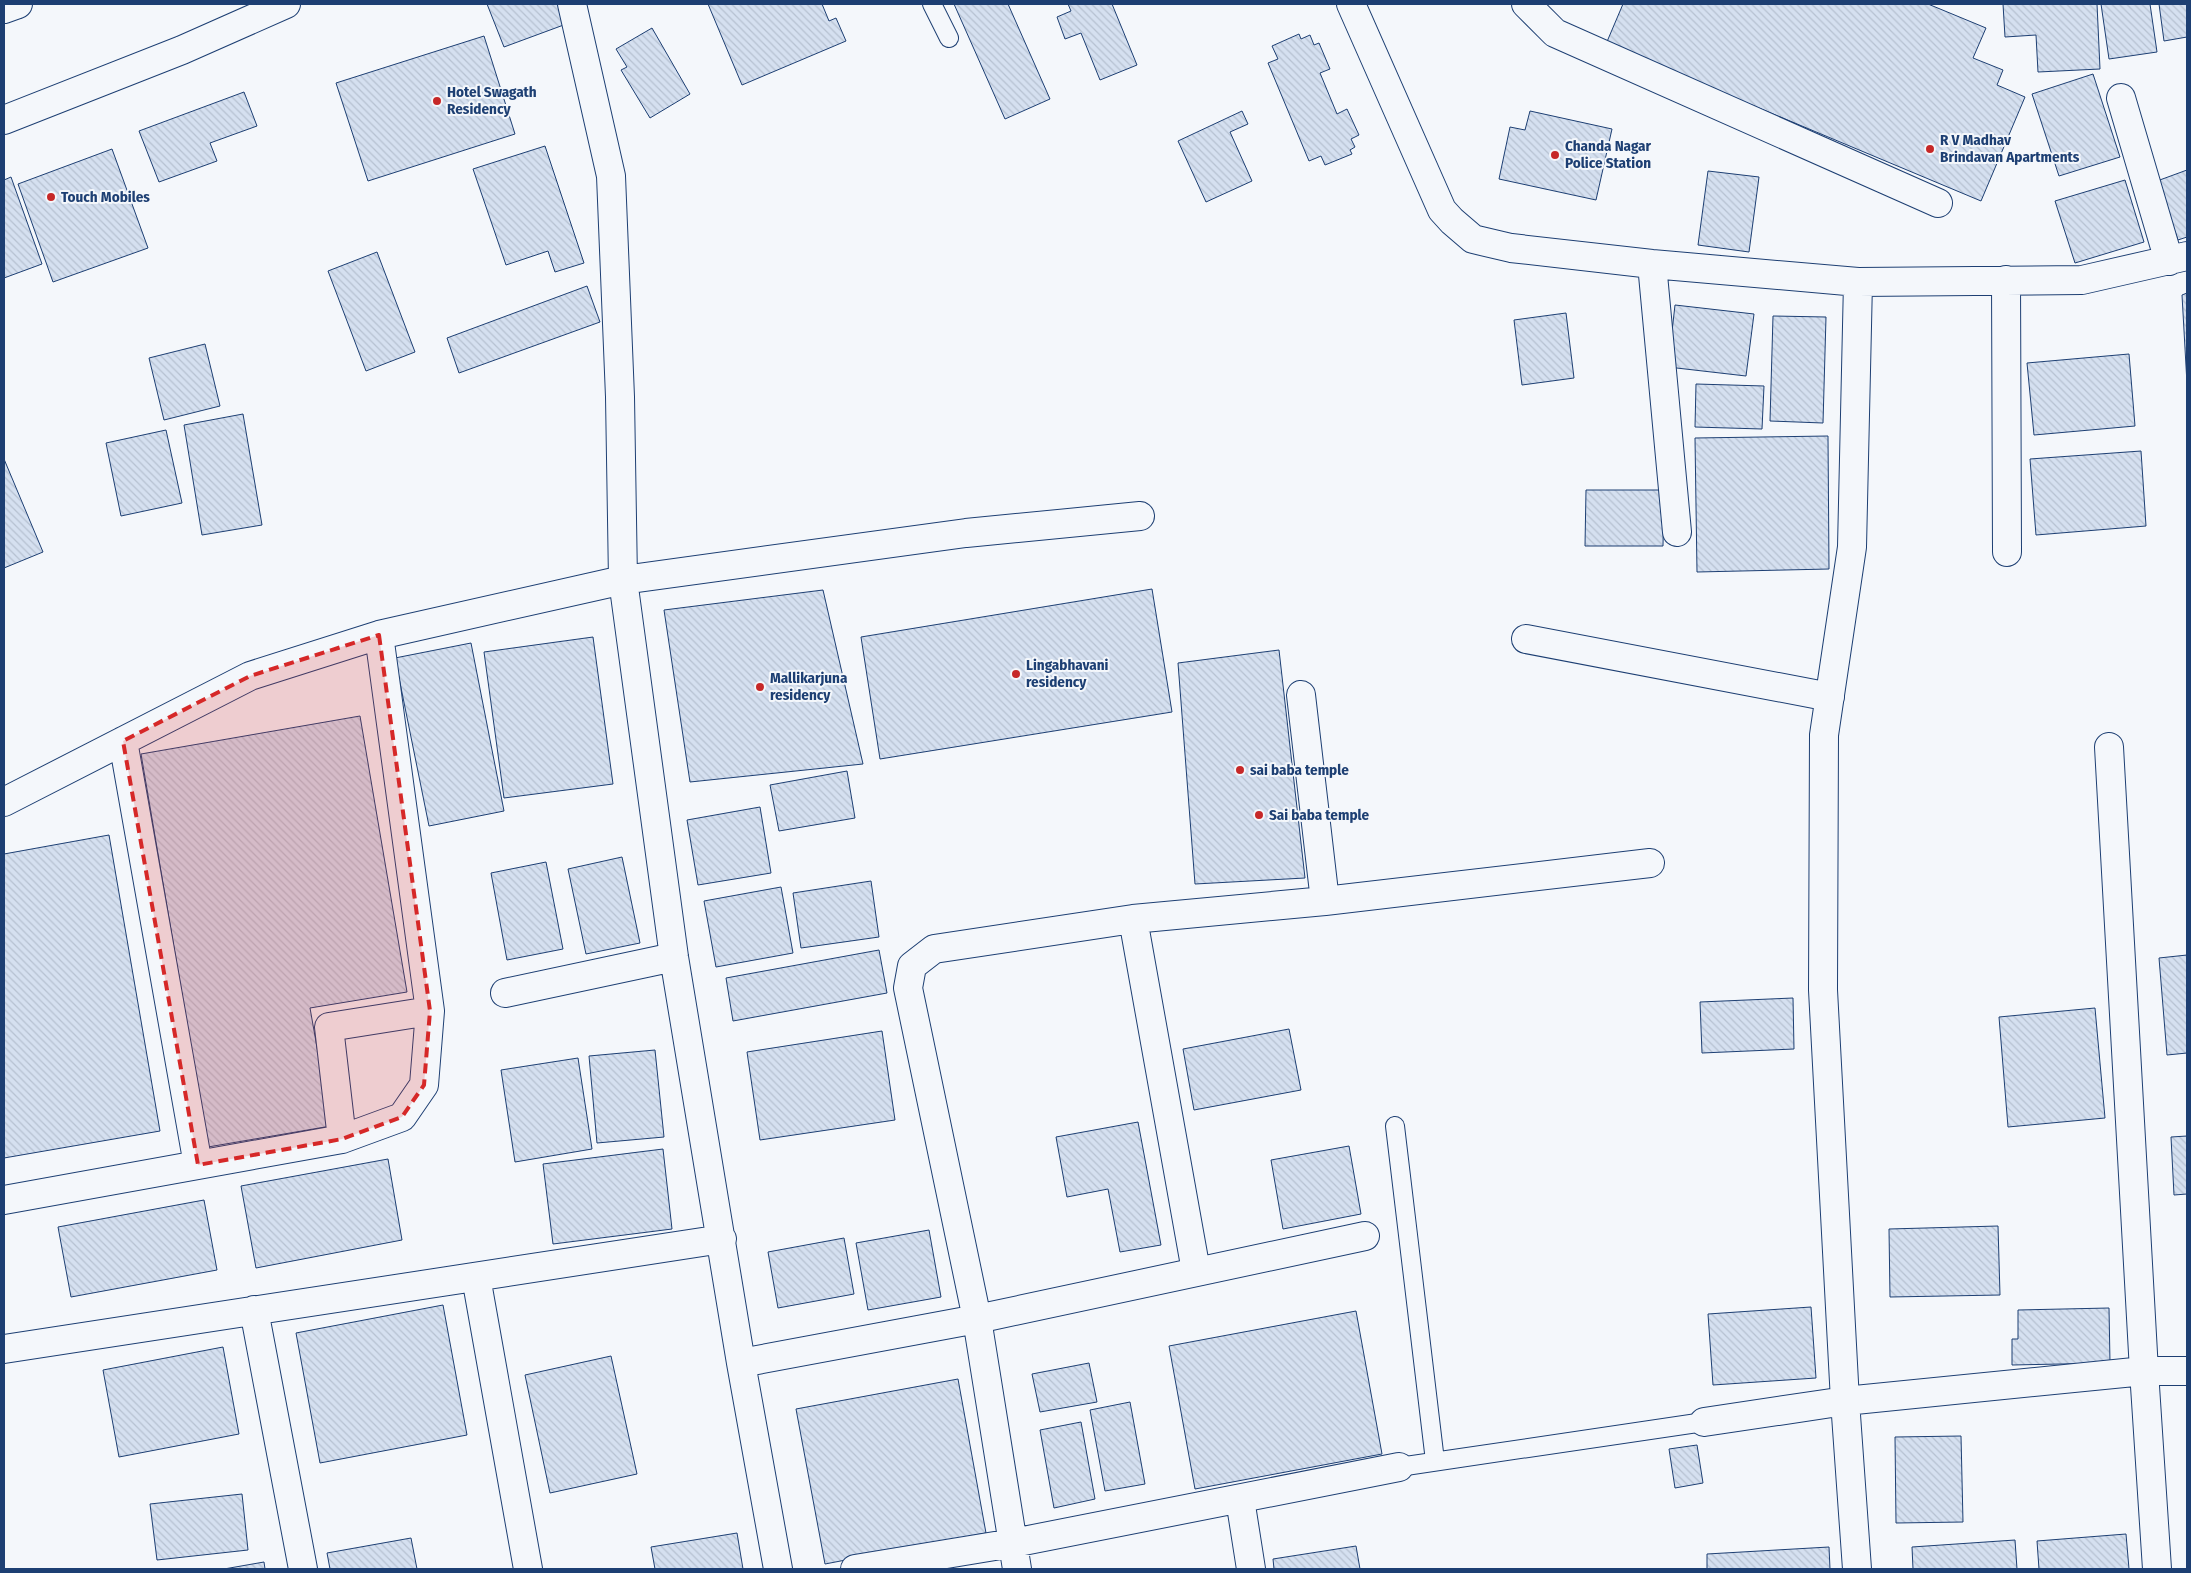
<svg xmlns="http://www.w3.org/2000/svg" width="2191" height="1573" viewBox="0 0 2191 1573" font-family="'Fira Sans Condensed',sans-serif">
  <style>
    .building { fill: url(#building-back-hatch); stroke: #1d3f73 }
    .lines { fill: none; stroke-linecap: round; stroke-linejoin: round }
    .lane-casing { stroke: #1d3f73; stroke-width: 20 }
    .street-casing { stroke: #1d3f73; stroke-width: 30 }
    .secondary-casing { stroke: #1d3f73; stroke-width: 30 }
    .highway-casing { stroke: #1d3f73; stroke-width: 30 }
    .lane { stroke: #f4f7fb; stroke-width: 18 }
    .street { stroke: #f4f7fb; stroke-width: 28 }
    .secondary { stroke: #f4f7fb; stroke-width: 28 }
    .highway { stroke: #f4f7fb; stroke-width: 28 }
    .marked { fill: #d62828; fill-opacity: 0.2; stroke: #d62828; stroke-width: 4; stroke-dasharray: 10 6; stroke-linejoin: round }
    .poi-dot { fill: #c62828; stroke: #f4f7fb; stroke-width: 2 }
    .labels { text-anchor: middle; stroke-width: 4; stroke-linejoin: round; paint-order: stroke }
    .poi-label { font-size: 15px; font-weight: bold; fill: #1d3f73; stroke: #f4f7fb; text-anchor: start }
  </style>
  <defs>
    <pattern id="building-back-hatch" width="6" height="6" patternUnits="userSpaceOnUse" patternTransform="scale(1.25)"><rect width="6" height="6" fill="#d5e0f0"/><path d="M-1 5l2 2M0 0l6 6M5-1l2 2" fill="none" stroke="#b6c1d1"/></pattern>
  </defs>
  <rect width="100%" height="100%" fill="#f4f7fb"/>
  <path class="building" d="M487,4h75l7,19 -65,24z
    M708,4h114l7,17 7,-3 10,23 -104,44z
    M954,4h54l42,95 -45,20z
    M1068,4h44l25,61 -37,15 -19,-47 -16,6 -8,-22 14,-6z
    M1623,4h305l58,24 -13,30 30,12 -6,15 28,12 -44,104 -375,-157z
    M2003,4h94l3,65 -62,3 -2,-37 -31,2z
    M2101,4h49l7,48 -48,7z
    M2159,4h28v33l-23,4z
    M652,28l38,66 -40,24 -29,-48 6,-3 -11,-18z
    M1299,34l2,5 9,-4 4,10 5,-2 11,26 -10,4 17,41 10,-5 12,26 -8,4 4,8 -5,3 2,4 -27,11 -4,-9 -12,5 -41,-98 10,-4 -6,-13z
    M484,36l31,98 -147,47 -32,-98z
    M2093,74l27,83 -61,19 -27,-82z
    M244,92l13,34 -47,17 7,18 -58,21 -20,-51z
    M1242,111l6,13 -18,8 22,49 -46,21 -28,-61z
    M1530,111l82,18 -16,71 -97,-21 11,-52 15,3z
    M545,146l39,117 -29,9 -7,-21 -42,14 -33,-96z
    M112,149l36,99 -95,34 -35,-98z
    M2187,170v67l-9,3 -21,-59z
    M1708,171l51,6 -10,75 -51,-7z
    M11,177l31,87 -38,14v-98z
    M2125,180l19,62 -69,21 -20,-62z
    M377,252l38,100 -49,19 -38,-100z
    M587,286l13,36 -141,51 -12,-35z
    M2187,293v91l-5,-89z
    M1675,305l79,9 -8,62 -78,-9z
    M1566,313l8,65 -52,7 -8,-65z
    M1773,316l53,1 -3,106 -53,-2z
    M205,344l15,62 -56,14 -15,-62z
    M2129,354l6,72 -101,9 -7,-72z
    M1696,384l68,2 -2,43 -67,-2z
    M243,414l19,111 -60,10 -18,-110z
    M166,430l16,73 -61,13 -15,-73z
    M1828,436l1,133 -132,3 -2,-134z
    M2141,451l5,75 -110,9 -6,-76z
    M4,459l39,93 -39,16z
    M1586,490h78l-1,56h-78z
    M1152,589l20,123 -292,47 -19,-122z
    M823,590l40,174 -173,18 -26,-172z
    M593,637l20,147 -109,14 -20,-146z
    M471,643l33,168 -75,15 -34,-168z
    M1279,650l26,228 -110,6 -17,-221z
    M360,716l47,276 -97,16 21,118 -123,21 -67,-393z
    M847,771l8,47 -76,13 -9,-46z
    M760,807l11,66 -73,12 -11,-65z
    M109,835l51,296 -156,27v-304z
    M622,857l18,86 -54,11 -18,-85z
    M546,862l17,87 -56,11 -16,-87z
    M871,881l8,56 -78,11 -8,-55z
    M781,887l12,66 -77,14 -12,-66z
    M879,950l8,43 -154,28 -7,-43z
    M2187,955v98l-20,2 -8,-97z
    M1793,998l1,51 -92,4 -2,-51z
    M2095,1008l10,110 -97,9 -9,-110z
    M1289,1029l12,61 -107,20 -11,-61z
    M882,1031l13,89 -135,20 -13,-88z
    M655,1050l9,87 -67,6 -8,-87z
    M578,1058l14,91 -77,13 -14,-92z
    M1138,1122l23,123 -41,7 -12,-63 -41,8 -11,-60z
    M2187,1136v58l-13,1 -3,-58z
    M1349,1146l12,68 -78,15 -12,-69z
    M663,1149l9,80 -119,15 -10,-80z
    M388,1159l14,81 -146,28 -15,-82z
    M204,1200l13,70 -146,27 -13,-70z
    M1998,1226l2,69 -110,2 -1,-68z
    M929,1230l12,67 -73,13 -12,-67z
    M844,1238l10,56 -76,14 -10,-56z
    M443,1305l24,130 -147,28 -24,-130z
    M1811,1307l5,71 -103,7 -5,-71z
    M2109,1308l1,55 -98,2v-26h6v-29z
    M1356,1311l26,143 -187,35 -26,-143z
    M223,1347l16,87 -120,23 -16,-87z
    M611,1356l26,118 -87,19 -25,-118z
    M1089,1363l8,39 -57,10 -8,-38z
    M958,1379l28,154 -161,31 -29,-155z
    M1130,1402l15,82 -40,7 -15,-81z
    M1081,1422l14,77 -41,9 -14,-78z
    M1961,1436l2,86 -67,1 -1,-86z
    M1697,1445l6,38 -28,5 -6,-39z
    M242,1494l6,56 -91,10 -7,-56z
    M737,1533l6,36h-88l-4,-22z
    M2126,1534l3,35h-90l-2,-28z
    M411,1538l6,31h-87l-3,-16z
    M2015,1540l2,29h-104l-1,-22z
    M1356,1546l4,23h-86l-1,-10z
    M1829,1547l1,22h-123v-15z
    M264,1562l1,7h-41z"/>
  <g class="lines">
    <g class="lane-casing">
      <path id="lane" d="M932,4l17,34
        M1395,1126l40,335
        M1399,1467l305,-45"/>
    </g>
    <g class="street-casing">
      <path id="street" d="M572,4l39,172 9,221 3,183 51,377 67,406 37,206
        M1351,4l91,206 10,11 21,18 38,9 141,16 206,18 224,-2 105,-24
        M1526,4l29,29 383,170
        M2121,98l48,163
        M1652,264l25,268
        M2006,280l1,272
        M1526,639l304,58
        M1301,695l24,206
        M123,741l75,424
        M2109,747l35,624 13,198
        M4,802l246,-126 129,-41 244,-55 343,-47 174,-17
        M1133,919l63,352
        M505,993l169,-36
        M342,1139l-13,-112 101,-16
        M4,1200l338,-61 60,-22 22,-32 6,-74 -51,-376
        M476,1277l52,292
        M254,1310l49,259
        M4,1349l718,-110
        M741,1363l236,-44 388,-83
        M1704,1422l141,-21 299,-30h43
        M1240,1499l11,70
        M855,1569l158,-26 386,-76
        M1017,1569l-40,-250 -69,-331 4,-22 22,-17 199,-30 192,-18 325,-38
        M1857,1569l-12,-168 -22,-411 1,-255 28,-188 6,-265"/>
    </g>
    <g class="secondary-casing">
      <path id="secondary" d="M4,120l178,-70 104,-46"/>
    </g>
    <g class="highway-casing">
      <path id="highway" d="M4,9l14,-5"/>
    </g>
    <use href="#lane" class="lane"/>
    <use href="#street" class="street"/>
    <use href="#secondary" class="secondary"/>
    <use href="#highway" class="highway"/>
  </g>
  <path class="marked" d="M379,635l51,376 -6,74 -22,32 -60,22 -144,26 -75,-424 127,-65z"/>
  <g class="poi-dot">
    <circle cx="437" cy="101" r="5"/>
    <circle cx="1930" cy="149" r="5"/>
    <circle cx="1555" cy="155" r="5"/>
    <circle cx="51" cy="197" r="5"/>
    <circle cx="1016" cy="674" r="5"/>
    <circle cx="760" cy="687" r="5"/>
    <circle cx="1240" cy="770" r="5"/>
    <circle cx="1259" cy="815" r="5"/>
  </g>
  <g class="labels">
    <g class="poi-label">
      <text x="447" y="97">Hotel Swagath<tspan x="447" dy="17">Residency</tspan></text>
      <text x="1940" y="145">R V Madhav<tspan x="1940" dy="17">Brindavan Apartments</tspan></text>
      <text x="1565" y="151">Chanda Nagar<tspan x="1565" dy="17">Police Station</tspan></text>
      <text x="61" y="202">Touch Mobiles</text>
      <text x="1026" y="670">Lingabhavani<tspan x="1026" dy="17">residency</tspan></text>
      <text x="770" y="683">Mallikarjuna<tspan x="770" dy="17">residency</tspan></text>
      <text x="1250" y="775">sai baba temple</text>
      <text x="1269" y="820">Sai baba temple</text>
    </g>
  </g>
  <rect width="2191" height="1573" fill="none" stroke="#1d3f73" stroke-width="10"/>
</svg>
